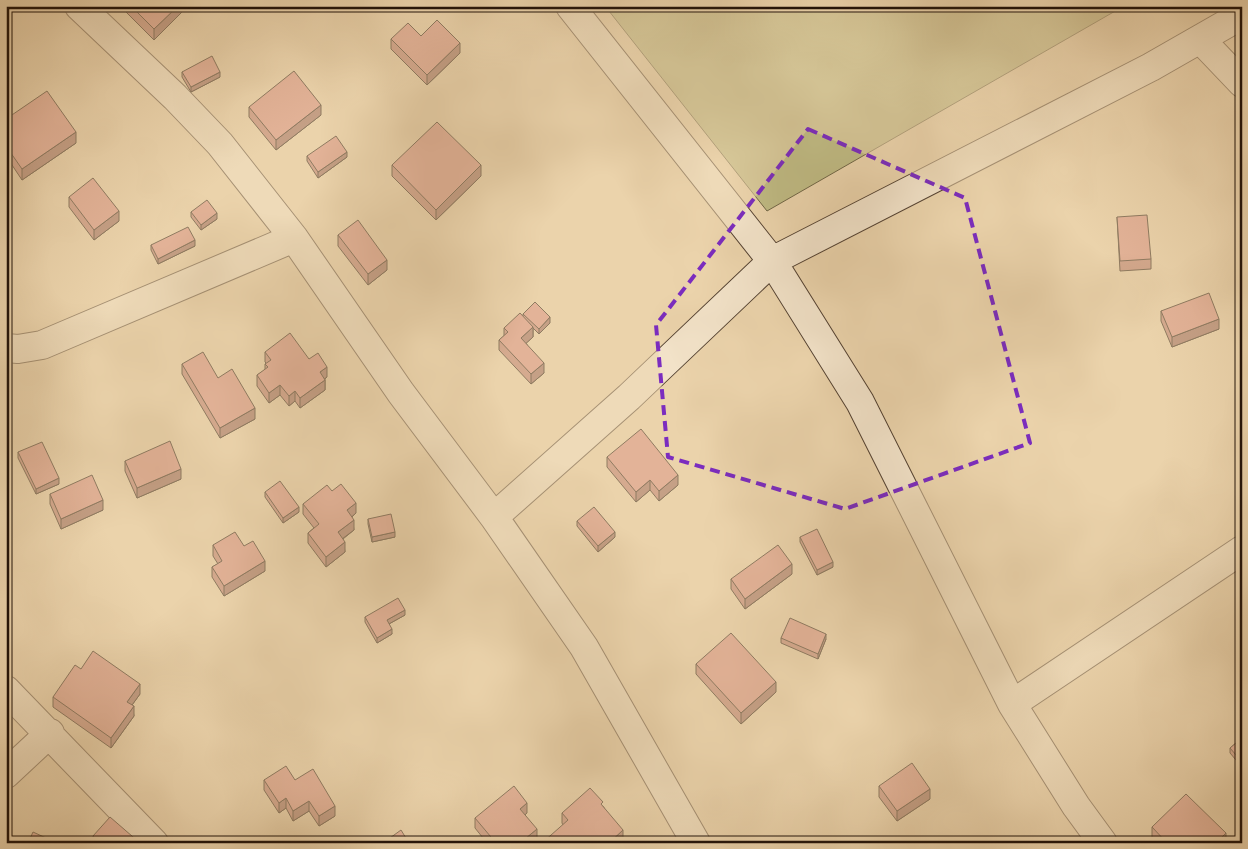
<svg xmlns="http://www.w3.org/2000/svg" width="1248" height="849" viewBox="0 0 1248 849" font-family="'Gentium Book Plus',serif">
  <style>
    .green { fill: #bfba83; stroke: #706646 }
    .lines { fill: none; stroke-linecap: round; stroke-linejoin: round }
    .minor-casing { stroke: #544232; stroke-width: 30 }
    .minor { stroke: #f2e2c8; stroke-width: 28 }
    .wall { fill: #bb786e; stroke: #211209 }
    .shaded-wall { fill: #98625a; stroke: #211209 }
    .building { fill: #d98c80; stroke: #211209 }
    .marked { fill: none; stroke: #7b2cbf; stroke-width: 4; stroke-dasharray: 10 6; stroke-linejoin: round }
  </style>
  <rect width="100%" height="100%" fill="#ebd3ab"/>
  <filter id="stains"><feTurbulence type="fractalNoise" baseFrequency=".004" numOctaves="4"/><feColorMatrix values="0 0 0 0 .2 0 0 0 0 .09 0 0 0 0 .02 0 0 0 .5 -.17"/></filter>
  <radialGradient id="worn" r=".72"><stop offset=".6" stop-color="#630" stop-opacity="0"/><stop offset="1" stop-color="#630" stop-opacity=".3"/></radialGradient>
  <path class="green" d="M605,6h519l-357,205z"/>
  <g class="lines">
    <g class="minor-casing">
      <path id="minor" d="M79,6l96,91 45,47 74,94 107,155 93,124 90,130 112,196
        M570,6l202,255 88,141 152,302 230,-154
        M1201,40l41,43
        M6,348l12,1 24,-4 252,-107
        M494,517l135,-120 143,-136 379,-194 91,-52
        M6,690l148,153
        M1012,704l64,102 27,37
        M6,774l44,-41"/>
    </g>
    <use href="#minor" class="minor"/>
  </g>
  <path class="wall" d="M124,6h64l-34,34 -30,-30z
    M421,36l39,17 -33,32 -36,-36v-10z
    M182,72l38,5 -29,15 -9,-15z
    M249,107l72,8 -45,35 -27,-33z
    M6,119l70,24 -54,37 -16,-24z
    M307,156l40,1 -29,21 -11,-17z
    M392,165l89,11 -45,44 -44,-44z
    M69,197l50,24 -25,19 -25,-33z
    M191,212l26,7 -16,11 -10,-13z
    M1117,217l34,42v10l-31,2z
    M338,235l49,35 -19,15 -30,-39z
    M151,245l44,1 -37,18 -7,-14z
    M1161,311l58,18 -47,18 -11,-26z
    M523,314l27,9 -11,11 -6,-6v9l-7,6 18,30 -13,11 -32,-34v-10l5,-4v-8l19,-12z
    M265,352l44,7 18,18 -2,2v11l-25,18 -5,-7 -6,5 -9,-11 -11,8 -12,-17v-11l8,-5v-6l1,-1 -1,-1z
    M182,364l36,14 37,41 -35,19 -38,-64z
    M18,452l41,32 -23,10 -18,-36z
    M607,457l71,28 -19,16 -9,-11 -14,12 -29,-35z
    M125,461l56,18 -44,19 -12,-27z
    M332,491l24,22 -4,4 2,13 -11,9 2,13 -19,15 -18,-24v-10l6,-5 -11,-14v-10z
    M265,492l34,20 -16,11 -18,-26z
    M50,494l53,16 -42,19 -11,-25z
    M368,519l27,18 -23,5 -4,-18z
    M577,521l38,16 -17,15 -21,-26z
    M800,537l33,30 -16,8 -17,-33z
    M213,545l31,1 21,25 -41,25 -12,-19v-10l6,-3 -5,-8z
    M792,574l-47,35 -14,-20v-10z
    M405,615l-16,9 3,10 -15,9 -12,-21v-5z
    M781,638l45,1 -8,20 -37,-16z
    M696,664l80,28 -35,32 -45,-50z
    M81,669l59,25 -8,11 2,11 -23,32 -58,-41v-10z
    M1242,738v29l-12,-14v-5z
    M264,780h31l40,36 -16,10 -10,-15 -16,10 -7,-13 -7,5 -15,-23z
    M879,786l51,13 -33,22 -18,-24z
    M603,806l20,34 -60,-15 -1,-2v-10z
    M527,813l-2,2 12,24 -4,4h-46l-12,-15v-10z
    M1152,827l74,16h-69l-5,-6z
    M93,836l47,7h-47z"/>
  <path class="shaded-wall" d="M178,6h10l-34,34v-11z
    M460,43v10l-33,32v-10z
    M220,72v5l-29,15v-5z
    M321,105v10l-45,35v-10z
    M76,132v11l-54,37v-11z
    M347,152v5l-29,21v-6z
    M481,165v11l-45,44v-10z
    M119,211v10l-25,19v-10z
    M217,213v6l-16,11v-5z
    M195,240v6l-37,18v-5z
    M387,260v10l-19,15v-11z
    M550,317v6l-11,11v-5z
    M1219,319v10l-47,18v-10z
    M533,327v10l-12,11v-10z
    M544,363v10l-13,11v-10z
    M327,367v10l-7,5v-10z
    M325,380v10l-25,18v-10z
    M280,385v10l-11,8v-10z
    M295,391v10l-6,5v-10z
    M255,408v11l-35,19v-10z
    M181,469v10l-44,19v-10z
    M678,475v10l-19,16v-10z
    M59,478v6l-23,10v-5z
    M650,480v10l-14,12v-10z
    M103,500v10l-42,19v-10z
    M356,503v10l-9,8v-11z
    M299,507v5l-16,11v-5z
    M354,520v10l-16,12v-10z
    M395,532v5l-23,5v-5z
    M615,532v5l-17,15v-6z
    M345,542v10l-19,15v-10z
    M265,561v10l-41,25v-10z
    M833,562v5l-16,8v-5z
    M792,564v10l-47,35v-10z
    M405,610v5l-18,10v-5z
    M392,629v5l-15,9v-5z
    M826,634v5l-8,20v-5z
    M776,682v10l-35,32v-11z
    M140,684v10l-13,18v-10z
    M134,706v10l-23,32v-10z
    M930,789v10l-33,22v-10z
    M286,798v10l-7,5v-10z
    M309,801v10l-16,10v-10z
    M527,803v10l-7,6v-10z
    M335,806v10l-16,10v-10z
    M537,829v10l-4,4h-13z
    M623,830v10l-3,3h-11z
    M1226,833v10h-10z"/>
  <path class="building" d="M131,6h47l-24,23z
    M437,20l23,23 -33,32 -36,-36 17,-16 13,13z
    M212,56l8,16 -29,15 -9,-15z
    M294,71l27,34 -45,35 -27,-33z
    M47,91l29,41 -54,37 -16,-23v-27z
    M437,122l44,43 -45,45 -44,-45z
    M336,136l11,16 -29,20 -11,-16z
    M93,178l26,33 -25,19 -25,-33z
    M207,200l10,13 -16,12 -10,-13z
    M1147,215l4,44 -31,2 -3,-44z
    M358,220l29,40 -19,14 -30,-39z
    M188,227l7,13 -37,19 -7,-14z
    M1209,293l10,26 -47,18 -11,-26z
    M535,302l15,15 -11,12 -16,-15z
    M520,313l13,14 -12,11 23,25 -13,11 -32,-34 9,-8 -4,-4z
    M290,333l19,26 9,-6 9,14 -7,5 5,8 -25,18 -5,-7 -6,5 -9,-11 -11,8 -12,-18 11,-8 -3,-3 6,-4 -6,-8z
    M203,352l15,26 14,-9 23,39 -35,20 -38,-64z
    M641,429l37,46 -19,16 -9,-11 -14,12 -29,-35z
    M170,441l11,28 -44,19 -12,-27z
    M42,442l17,36 -23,11 -18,-37z
    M92,475l11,25 -42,19 -11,-25z
    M280,481l19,26 -16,11 -18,-26z
    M341,484l15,19 -9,7 7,10 -16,12 7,10 -19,15 -18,-24 11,-9 -16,-20 24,-19 5,6z
    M594,507l21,25 -17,14 -21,-25z
    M391,514l4,18 -23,5 -4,-18z
    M817,529l16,33 -16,8 -17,-33z
    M235,532l9,14 9,-5 12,20 -41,25 -12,-19 10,-6 -9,-16z
    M778,545l14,19 -47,35 -14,-20z
    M398,598l7,12 -18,10 5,9 -15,9 -12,-21z
    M790,618l36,16 -8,20 -37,-16z
    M731,633l45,49 -35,31 -45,-49z
    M93,651l47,33 -13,18 7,4 -23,32 -58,-41 22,-32 6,4z
    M1242,738v24l-12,-14z
    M912,763l18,26 -33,22 -18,-25z
    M286,766l9,14 18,-11 22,37 -16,10 -10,-15 -16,10 -7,-13 -7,5 -15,-23z
    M514,786l13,17 -7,6 17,20 -17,14h-24l-21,-25z
    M590,788l13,14 -2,2 22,26 -14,13h-67l26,-23 -6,-7z
    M1186,794l40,39 -10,10h-49l-15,-16z
    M110,817l30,26h-41l-6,-7z
    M401,830l8,13h-26z
    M33,832l24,11h-29z"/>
  <path d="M0 0H1248V849H0ZM808,129l157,69 65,245 -185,66 -177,-52 -12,-132z" fill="#ebd3ab" fill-opacity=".55" fill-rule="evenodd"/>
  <path class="marked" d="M808,129l157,69 65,245 -185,66 -177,-52 -12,-132z"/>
  <rect width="1248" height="849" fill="none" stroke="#ebd3ab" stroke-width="25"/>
  <rect x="8" y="8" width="1233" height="834" fill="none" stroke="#211209" stroke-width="2.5"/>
  <rect x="12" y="12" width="1223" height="824" fill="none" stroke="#211209"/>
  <rect width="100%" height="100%" filter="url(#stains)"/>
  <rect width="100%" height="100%" fill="url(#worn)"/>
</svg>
